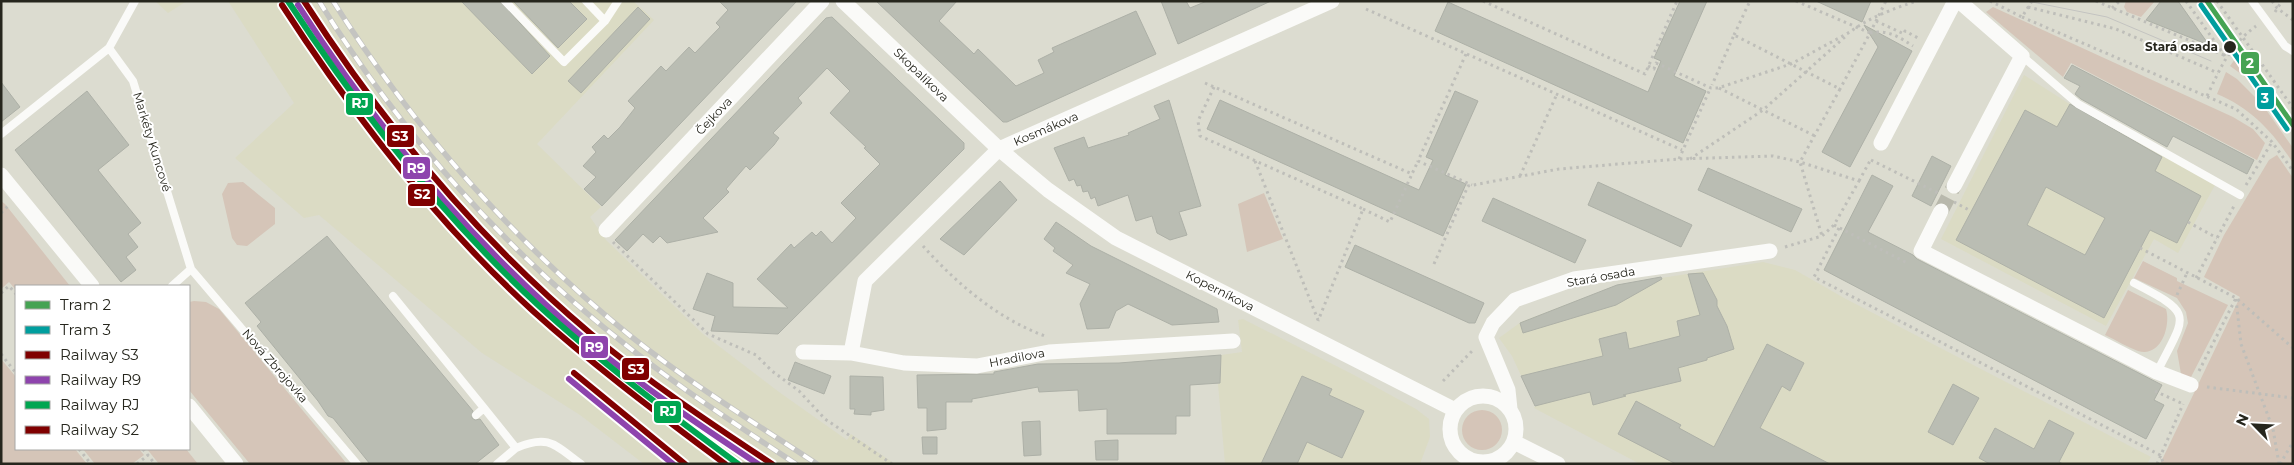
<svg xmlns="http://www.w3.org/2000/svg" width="2294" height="465" viewBox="0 0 2294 465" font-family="Montserrat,sans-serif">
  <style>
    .built { fill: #dbdbc4 }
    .green { fill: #d5c5b8 }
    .building { fill: #babdb3; stroke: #adb0a7; fill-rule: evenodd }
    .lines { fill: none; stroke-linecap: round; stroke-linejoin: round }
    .minor-tunnel { stroke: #b8b8ac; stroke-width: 15; stroke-dasharray: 15 8; stroke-linecap: butt }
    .path { stroke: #bebeb9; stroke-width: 3; stroke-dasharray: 2.5 4; stroke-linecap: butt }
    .service { stroke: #fafaf8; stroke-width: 8 }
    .minor { stroke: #fafaf8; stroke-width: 15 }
    .tram { stroke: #c4c4c1; stroke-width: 1 }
    .rail-casing { stroke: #c4c4c1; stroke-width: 5.5 }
    .rail { stroke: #fff; stroke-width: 4; stroke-dasharray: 11; stroke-linecap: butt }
    .rail-1-casing { stroke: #fff; stroke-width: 10 }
    .rail-2-casing { stroke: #fff; stroke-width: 10 }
    .rail-3-casing { stroke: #fff; stroke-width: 10 }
    .rail-4-casing { stroke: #fff; stroke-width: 10 }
    .rail-1 { stroke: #800000; stroke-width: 6 }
    .rail-2 { stroke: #8e44ad; stroke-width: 6 }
    .rail-3 { stroke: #00a651; stroke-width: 6 }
    .rail-4 { stroke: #800000; stroke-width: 6 }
    .tram-1-casing { stroke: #fff; stroke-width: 9 }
    .tram-2-casing { stroke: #fff; stroke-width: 9 }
    .tram-1 { stroke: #45a353; stroke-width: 5 }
    .tram-2 { stroke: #009e9e; stroke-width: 5 }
    .stop-dot { fill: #26261d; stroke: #fff; stroke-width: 2 }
    .labels { text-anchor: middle; stroke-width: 4; stroke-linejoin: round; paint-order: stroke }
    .stop-label { font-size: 12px; font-weight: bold; fill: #26261d; stroke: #fff; text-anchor: end }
    .street-label { font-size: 12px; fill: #26261d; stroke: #fff }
    .line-badge { stroke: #fff; stroke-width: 2 }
    .badge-label { font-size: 14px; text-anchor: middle; font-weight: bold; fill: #fff }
  </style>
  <rect width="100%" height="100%" fill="#dcdcd0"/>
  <path class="built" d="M155,1h32l-19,12z
    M228,1h405l21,19 -117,124 64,63 -11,10 16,23 97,94 76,58 68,48 4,-6 44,30h-251l-64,-49 -98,-62 -163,-138 -15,3 -69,-60 59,-55z
    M2024,75l44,28 147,82 -37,68 -24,-14 -48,87 -165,-87z
    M1763,262l32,8 51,29 305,158 -4,7h-507l-106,-56 1,-2 -23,-50 -13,-18 22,-16 96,-37z
    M1243,319l111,56 62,34 13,10 1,18 -10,27h-195l-7,-80 2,-1 1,-28 21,-3 -4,-32z"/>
  <path class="green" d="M2126,1h29l-14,16 -14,-5 -3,-5z
    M1993,7l240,110 20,12 12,14 -8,17 -186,-97 -8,14 -77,-65z
    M2238,55l23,35 -1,1 -12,-12 -18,-13z
    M2226,72l11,7 25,25 31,44v15c-20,-31 -42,-55 -76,-69z
    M2277,155l16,23v286h-133l80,-167 -36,-20 20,-42 45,-75z
    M243,182l32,26v16l-28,22 -10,-1 -5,-7 -10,-44 6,-11z
    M1264,193l19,46 -36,13 -9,-48z
    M1,201l4,3 65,82h-54v4l-7,-8 -8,7z
    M2143,261l34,17v3l51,24 -38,74 -9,-5 -4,-23 11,-28 -2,-11 -9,-14 -43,-20z
    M2128,290l38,19c5,17 -5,49 -28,42 -11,-4 -22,-11 -33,-16z
    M194,301l12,1 13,7 128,155h-97l-61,-74v-88z
    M1,359l15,18v72h59l12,15h-86z
    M1462 430a20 20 0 1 1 40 0a20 20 0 1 1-40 0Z
    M83,449h56l5,6 -12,9h-37z
    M147,449h39l12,15h-39z"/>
  <path class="building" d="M461,1h39l50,55 -18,18z
    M513,1h56l18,18 -29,29z
    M719,1h78l-195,205 -18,-17 12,-12 -13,-11 13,-14 -4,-5 12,-12 4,4 12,-12 15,-19 -7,-7 33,-35 5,5 23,-24 6,6 25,-26 -4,-4 12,-13z
    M876,1h81l-18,20 35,33 4,-5 38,37 28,-13 -6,-13 16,-8 -2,-4 84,-37 20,43 -149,68h-4z
    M1161,1h25l4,7 17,-7h64l-93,43z
    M1680,1h27l-33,75 32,15 -23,52 -248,-112 13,-29 200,90 13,-31 -7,-3z
    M1816,1h55l-9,21z
    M2161,1h17l31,44 -63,-25z
    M638,7l12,12 -69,74 -13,-12z
    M832,17l132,126v6l-186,185 -67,-3 4,-15 -22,-7 14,-36 26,10v24l55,1 -31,-29 34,-35 3,4 18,-16 4,4 5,-5 11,12 24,-25 -15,-15 39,-39 -16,-16 2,-1 -36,-34 20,-22 -23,-23 -29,30 4,5 -29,30 6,5 -5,7 -24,25 -4,-4 -20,23 3,3 -26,26 15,14 -51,11 -7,-7 -7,7 -10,-9 -16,17 -12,-11 211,-222z
    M1864,25l48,26 -62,116 -28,-15 56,-105z
    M2072,65l182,95 -7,14 -74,-38 -6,11 -86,-48 -6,-5 5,-8 -16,-8z
    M1,82l19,25 -19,15z
    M87,91l42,54 -31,25 43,53 -13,11 10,13 -12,10 10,13 -15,12 -106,-132z
    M1455,91l23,10 -33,74 21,9 -23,52 -236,-107 13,-29 199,90 14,-30 -7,-3z
    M1169,100l32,106 -22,6 8,23 -17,5 -13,-7 -5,-17 -16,5 -8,-26 -30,11 -3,-9 -4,2 -3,-8 -5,1 -2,-7 -4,1 -3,-7 -5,2 -15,-33 30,-11 4,11 41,-13 -1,-2 32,-14 -6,-13z
    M2070,104l92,53 -7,14 46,25 -24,47 -27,-13 -46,88 -148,-78 69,-130 32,17zM2046,187l59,31 -20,37 -58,-30z
    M1932,156l19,10 -20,40 -19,-10z
    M1708,168l94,41 -11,23 -93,-42z
    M1872,175l21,11 -25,46 45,23 4,4 245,126 -8,15 10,5 -18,34 -322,-169z
    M1000,181l17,19 -53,55 -24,-16z
    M1598,182l94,43 -11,22 -93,-42z
    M1493,198l93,42 -11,23 -93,-42z
    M1056,222l35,24 126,63 2,13 -47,3 -44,-21 -12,7 -7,17 -22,1 -7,-25 10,-20 -24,-11 7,-8 -20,-14 2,-3 -11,-9z
    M327,236l146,175 -1,7 3,2 5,-1 19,26 -24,19h-105l-37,-46 -5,-2 -10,-15 -61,-75 4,-4 -16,-19z
    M1355,245l129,58 -9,20h-6l-124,-56z
    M1703,273l14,27v6l10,20 7,23 -27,9v2l-29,8 3,13 -58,14 3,1 -33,9 -3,-13 -55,14 -14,-30 82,-20 -4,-17 27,-7 3,17 51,-13 -3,-15 23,-6 -12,-41z
    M1661,277l1,2 -46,26 -93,28 -3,-10 97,-38z
    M1767,344l37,19 -14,28 -8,-5 -22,42 70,36h-154l-58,-30 18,-33 45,24 -2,3 35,19z
    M1221,355l-1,28 -30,2v31h-14v18h-69v-25l-28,2 -1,-21 -39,2 -1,-5 -66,12v3h-26v27l-19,2v-23h-9l-1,-33 77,-1v-2l44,-8 81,-1z
    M795,362l36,14 -7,18 -36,-14z
    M850,376l33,1 1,33 -13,2v3l-17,-1 1,-5h-5z
    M1302,376l30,13 -3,6 35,16 -22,47 -35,-16 -10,22h-36z
    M1953,384l26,14 -26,47 -25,-13z
    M2049,420l25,13 -15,29 4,2h-73l-11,-6 16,-30 39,21z
    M1040,421l1,34 -17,1 -2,-34z
    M922,437h15v17h-14z
    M1118,440v20h-22l-1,-19z"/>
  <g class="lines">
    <path class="minor-tunnel" d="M1941,211l13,-25"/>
    <path class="path" d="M1483,1l162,73 32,-73
      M1796,1l74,32 -30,56
      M1990,1l32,16 10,-16
      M2096,1l130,55
      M2186,1l39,55
      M2217,1l76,107
      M2272,1l5,7 16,12
      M2028,7l88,22 102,44
      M2112,8l8,-7
      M1366,9l316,141
      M2275,12l7,-11
      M2022,17l214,92 36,33 21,29
      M1876,21l28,13 1,-3 13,7
      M1870,33c17,-4 29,4 43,13
      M1870,33l16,-32
      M1734,35l16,-34
      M1466,54l-48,107 54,24
      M1648,66l6,3 2,-6 55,25h7l73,-24 59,-32c16,-13 47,-25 67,-31
      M1205,83l207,91 6,-13
      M1214,87l-16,34 2,15 163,73 -45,112
      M1719,88l96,48
      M2207,96c14,-29 22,-50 49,-70
      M1679,159l31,-70
      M1690,159l73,-49 83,-74
      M1871,160l69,34
      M1255,161l63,159
      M1520,176l37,-82
      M1859,181l12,-22
      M2246,185l26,-43
      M1954,202l17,9
      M1363,209l27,13 22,-48
      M1,213l7,-7
      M2188,222l29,16
      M1834,225l75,39
      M1839,228l-25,49 346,178 4,9
      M613,242l95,92 48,21 16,16 27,20 26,28 67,45
      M923,246c33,37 75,73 122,90
      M1785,247l37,-11 12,-11 25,-44 -59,-19 22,74
      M2140,248l96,50 57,50
      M1434,264l34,-78 91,-17 120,-10 94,-3 27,6 40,-73 -106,-54 -22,50
      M2196,278l38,-72
      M1,293l8,-7 7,8
      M2177,295l10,-22
      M2236,299l5,45 32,85 6,35
      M1,354l15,19
      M2199,371l37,-73
      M1443,381l31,-32
      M2207,387l86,11
      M2155,391l28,13
      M79,449l12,15
      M143,449l12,15
      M137,464l11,-9
      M2157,464l26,-60
      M2280,464l13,-22"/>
    <path class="service" d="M505,1l59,61 41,-41
      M586,1l19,20 13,-20
      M2252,1l33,45 8,5
      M109,48l24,33 58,188 -19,17
      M2022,56l56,48 162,91
      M1,134l108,-86 26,-47
      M191,269l166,195
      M2134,283c62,32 52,31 23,89
      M393,296l91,112
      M476,415l8,-7 32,40 -19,16
      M516,448c33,-14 39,-3 65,16"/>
    <path class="minor" d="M843,1l156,148 49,41 68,48 339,172
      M1881,143l74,-142
      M1,175l91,111
      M1954,186l68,-130 -63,-55
      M1941,211l-20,40 236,121 34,13
      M606,230l216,-229
      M803,352l48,1 53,10 73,3 72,-14 184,-11
      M851,353l14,-72 134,-132 333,-148
      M1450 429a33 33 0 1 1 66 0a33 33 0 1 1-66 0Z
      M189,406l47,58
      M1510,409l-2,-19 -22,-53 7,-14 22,-23 59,-21 196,-28
      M1514,442l44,22"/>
    <path class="tram" d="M2027,1l80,16 104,44
      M2200,1l28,31"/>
    <g class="rail-casing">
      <path id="rail" d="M319,1c81,132 189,253 312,348 53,42 109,78 165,115
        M333,1c80,127 183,243 300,337 58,46 122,85 184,126"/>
    </g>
    <use href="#rail" class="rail"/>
    <g class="rail-1-casing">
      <path id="rail-1" d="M304,1c80,124 173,237 286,332 57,48 120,90 182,131
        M574,373l111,91"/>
    </g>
    <g class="rail-2-casing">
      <path id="rail-2" d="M298,5c80,125 174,239 288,335 54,45 113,85 172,124
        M569,379l104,85"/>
    </g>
    <g class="rail-3-casing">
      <path id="rail-3" d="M288,1c72,110 152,213 249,303 63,58 132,109 201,160"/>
    </g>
    <g class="rail-4-casing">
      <path id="rail-4" d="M282,5c72,111 153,216 251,306 61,55 127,104 192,153"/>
    </g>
    <use href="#rail-1" class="rail-1"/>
    <use href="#rail-2" class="rail-2"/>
    <use href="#rail-3" class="rail-3"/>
    <use href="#rail-4" class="rail-4"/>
    <g class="tram-1-casing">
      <path id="tram-1" d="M2207,1l86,124"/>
    </g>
    <g class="tram-2-casing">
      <path id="tram-2" d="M2201,5l86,124"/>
    </g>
    <use href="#tram-1" class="tram-1"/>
    <use href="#tram-2" class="tram-2"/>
  </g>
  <circle class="stop-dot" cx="2230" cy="47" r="7"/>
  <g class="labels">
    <g class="stop-label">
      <text x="2218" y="51">Stará osada</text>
    </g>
    <g class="street-label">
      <text transform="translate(921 75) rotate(44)" y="4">Skopalíkova</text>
      <text transform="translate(714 116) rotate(-47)" y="4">Čejkova</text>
      <text transform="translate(1046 129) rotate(-23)" y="4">Kosmákova</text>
      <text transform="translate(152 142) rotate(73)" y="4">Markéty Kuncové</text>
      <text transform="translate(1601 277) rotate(-10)" y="4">Stará osada</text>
      <text transform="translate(1220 291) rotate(27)" y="4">Koperníkova</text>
      <text transform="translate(1017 358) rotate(-11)" y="4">Hradilova</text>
      <text transform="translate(275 366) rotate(49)" y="4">Nová Zbrojovka</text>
    </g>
  </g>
  <g class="line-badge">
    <rect x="2240" y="51" width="20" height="24" rx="5" fill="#45a353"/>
    <rect x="2256" y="86" width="19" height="24" rx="5" fill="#009e9e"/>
    <rect x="345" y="92" width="29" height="24" rx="5" fill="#00a651"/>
    <rect x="386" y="124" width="29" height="24" rx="5" fill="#800000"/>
    <rect x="402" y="156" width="29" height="24" rx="5" fill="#8e44ad"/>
    <rect x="407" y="183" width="29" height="24" rx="5" fill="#800000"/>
    <rect x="580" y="335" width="29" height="24" rx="5" fill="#8e44ad"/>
    <rect x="621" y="357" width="29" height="24" rx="5" fill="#800000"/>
    <rect x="653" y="400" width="29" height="24" rx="5" fill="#00a651"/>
  </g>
  <g class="badge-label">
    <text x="2250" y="68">2</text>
    <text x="2265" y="103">3</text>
    <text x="360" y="108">RJ</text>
    <text x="400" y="141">S3</text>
    <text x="416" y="173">R9</text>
    <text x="422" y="199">S2</text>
    <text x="594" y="352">R9</text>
    <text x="636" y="374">S3</text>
    <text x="668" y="416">RJ</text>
  </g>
  <rect width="2294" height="465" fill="none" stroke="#26261d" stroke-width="5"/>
  <rect x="15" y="285" width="175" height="165" fill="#ffffff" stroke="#a8a8a5"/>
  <rect x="25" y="301" width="25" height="8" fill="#45a353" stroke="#a8a8a5"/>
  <text x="60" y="310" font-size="15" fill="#26261d">Tram 2</text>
  <rect x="25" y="326" width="25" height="8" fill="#009e9e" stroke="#a8a8a5"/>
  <text x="60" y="335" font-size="15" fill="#26261d">Tram 3</text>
  <rect x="25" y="351" width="25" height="8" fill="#800000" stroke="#a8a8a5"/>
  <text x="60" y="360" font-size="15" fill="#26261d">Railway S3</text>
  <rect x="25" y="376" width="25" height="8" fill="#8e44ad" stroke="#a8a8a5"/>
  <text x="60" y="385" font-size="15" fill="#26261d">Railway R9</text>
  <rect x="25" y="401" width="25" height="8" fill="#00a651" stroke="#a8a8a5"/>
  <text x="60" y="410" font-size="15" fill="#26261d">Railway RJ</text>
  <rect x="25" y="426" width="25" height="8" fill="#800000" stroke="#a8a8a5"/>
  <text x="60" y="435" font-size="15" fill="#26261d">Railway S2</text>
  <g transform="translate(2254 425) rotate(294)" stroke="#ffffff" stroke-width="4" paint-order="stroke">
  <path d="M0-4L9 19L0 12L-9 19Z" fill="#26261d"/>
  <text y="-8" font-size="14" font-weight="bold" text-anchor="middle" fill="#26261d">N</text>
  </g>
</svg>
